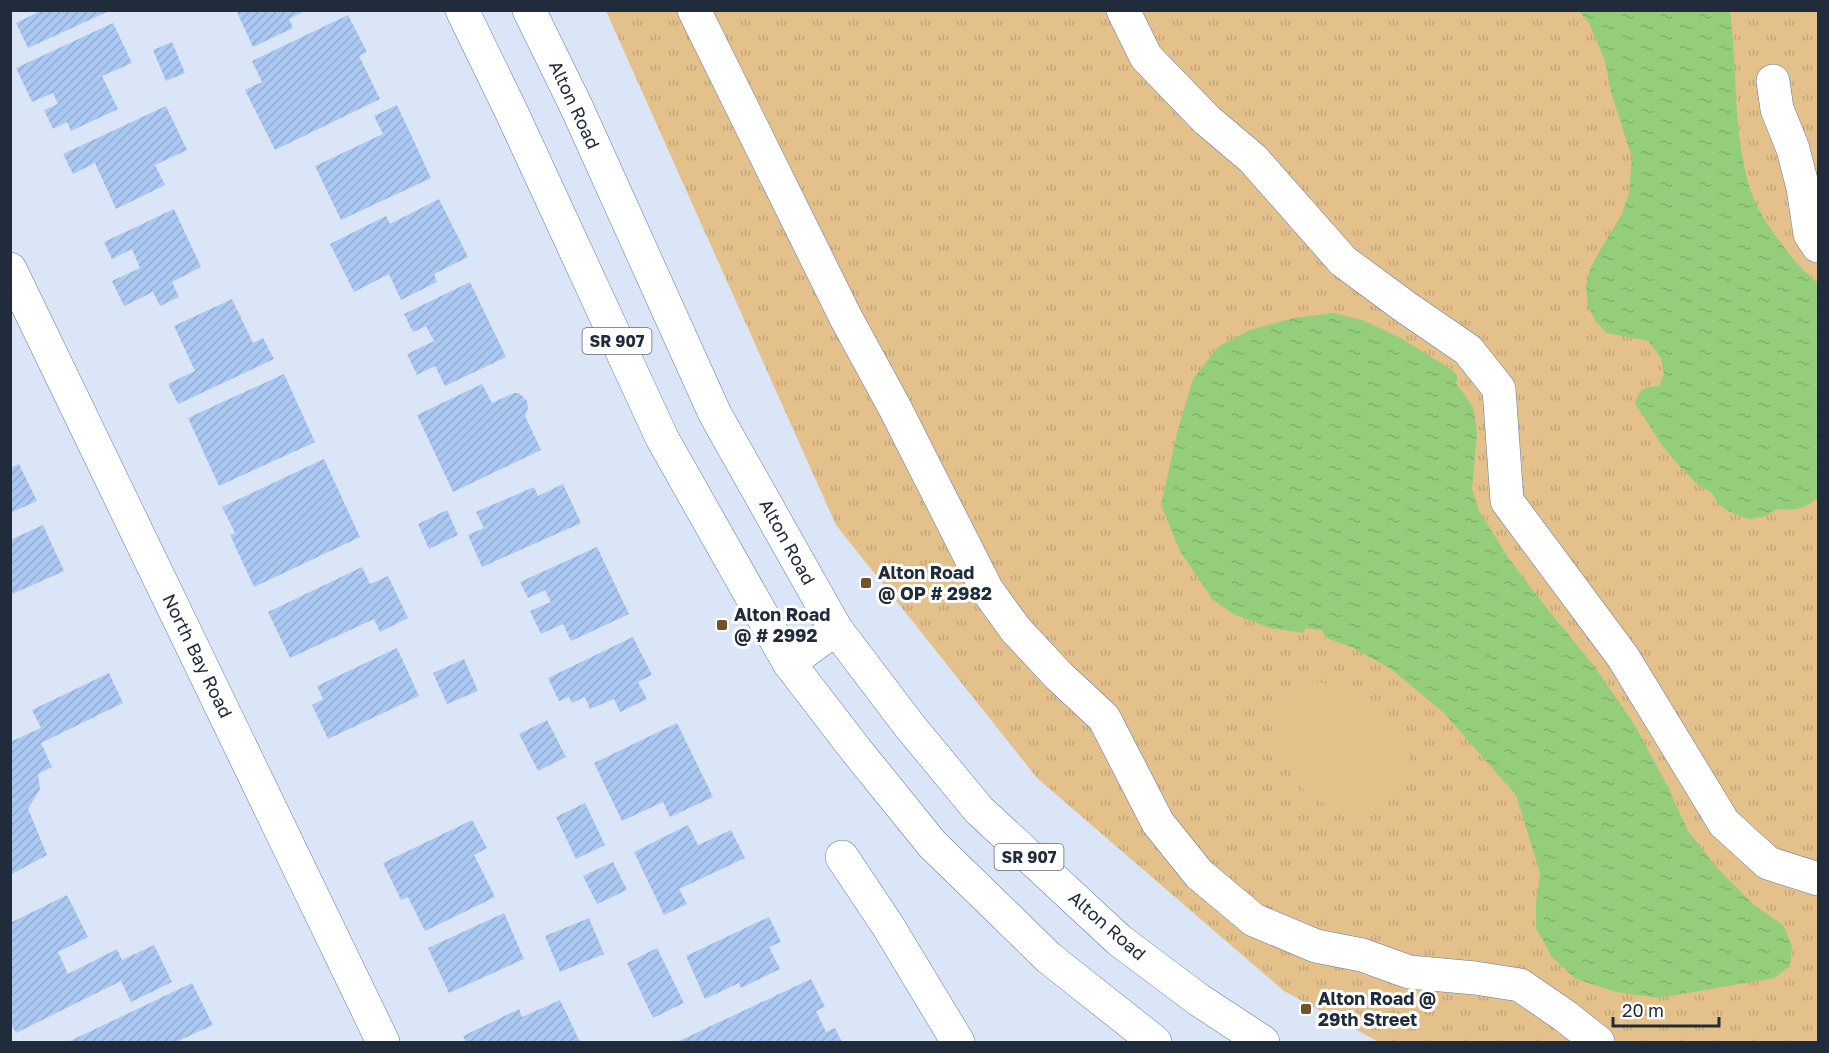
<svg xmlns="http://www.w3.org/2000/svg" width="1829" height="1053" viewBox="0 0 1829 1053" font-family="'Golos Text',sans-serif">
  <style>
    .grass { fill: url(#grass-tufts) }
    .pitch { fill: #e4c08b }
    .water { fill: url(#water-ripples) }
    .building { fill: url(#building-hatch) }
    .lines { fill: none; stroke-linecap: round; stroke-linejoin: round }
    .minor-casing { stroke: #607ba1; stroke-width: 34 }
    .highway-casing { stroke: #607ba1; stroke-width: 34 }
    .minor { stroke: #fff; stroke-width: 33 }
    .highway { stroke: #fff; stroke-width: 33 }
    .poi-dot { fill: #715427; stroke: #fff; stroke-width: 2 }
    .labels { text-anchor: middle; stroke-width: 6; stroke-linejoin: round; paint-order: stroke }
    .shield { fill: #fff; stroke: #636b76; stroke-width: 1.5 }
    .shield-label { font-size: 16px; font-weight: bold; fill: #202c3c }
    .street-label { font-size: 18px; fill: #202c3c; stroke: #fff }
    .poi-label { font-size: 18px; font-weight: bold; fill: #202c3c; stroke: #fff; text-anchor: start }
  </style>
  <defs>
    <pattern id="grass-tufts" width="24" height="20" patternUnits="userSpaceOnUse" patternTransform="scale(1.5)"><rect width="24" height="20" fill="#e4c08b"/><path d="M3 7l-1-3M5 7V3M7 7l1-3M15 17l-1-3M17 17v-4M19 17l1-3" fill="none" stroke="#c3a579"/></pattern>
    <pattern id="water-ripples" width="26" height="14" patternUnits="userSpaceOnUse" patternTransform="scale(1.5)"><rect width="26" height="14" fill="#94ce7c"/><path d="M2 4q2-2 4 0t4 0M15 11q2-2 4 0t4 0" fill="none" stroke="#7fb16c"/></pattern>
    <pattern id="building-hatch" width="6" height="6" patternUnits="userSpaceOnUse" patternTransform="scale(1.5)"><rect width="6" height="6" fill="#abc8f2"/><path d="M-1 1l2-2M0 6l6-6M5 7l2-2" fill="none" stroke="#93acd0"/></pattern>
  </defs>
  <rect width="100%" height="100%" fill="#dae6f7"/>
  <path class="grass" d="M606,11h1212v1031h-439l-95,-51 -247,-213 -201,-253z"/>
  <path class="pitch" d="M1320,682l35,11 34,26 19,28 3,25 -10,17 -18,16 -27,6 -26,-3 -28,-20 -21,-28 -7,-27 5,-25 16,-21z"/>
  <path class="water" d="M1579,11h151c8,59 2,123 21,181 6,17 17,33 27,47 12,17 24,32 40,44v215c-13,9 -23,14 -40,11l-12,7 -17,3 -19,-7 -11,-7 -7,-12 -14,-8 -18,-18 -19,-23 -26,-41c5,-15 9,-16 24,-17l5,-12 -3,-16 -13,-17 -41,-8 -11,-11 -8,-16 -2,-20 4,-17 13,-24 18,-29 8,-23 3,-35 -21,-66 -6,-31 -16,-38z
    M1334,313l28,7 37,17 53,33 6,6 -2,7 17,24 4,24 -5,58 7,22 30,48 40,52 45,55 40,58 32,59 22,48 30,38 36,36 29,20 9,21 -2,20 -16,12 -115,20 -43,-6 -40,-13 -24,-22 -16,-29v-26l4,-29 -24,-78 -73,-83 -52,-43 -38,-21 -28,-11 -3,-7 -17,-2 -1,5 -34,-5 -35,-13 -22,-15 -33,-49 -19,-46 17,-76 15,-50 25,-32 32,-17 44,-12z"/>
  <path class="building" d="M42,10h64l1,2 -79,36 -12,-25z
    M236,10h71l-18,9 4,9 -40,19z
    M348,15l19,37 -8,4 21,43 -105,51 -30,-60 17,-8 -10,-21z
    M113,23l19,40 -30,13 16,33 -47,22 -4,-9 -14,7 -9,-19 14,-6 -5,-11 -21,9 -16,-34z
    M172,42l13,31 -19,8 -13,-31z
    M397,105l34,73 -90,42 -26,-54 68,-32 -9,-18z
    M166,106l21,44 -32,15 10,20 -49,24 -21,-46 -22,11 -10,-20z
    M439,199l29,58 -34,17 3,8 -36,18 -12,-26 -35,18 -24,-48 56,-28 4,8z
    M174,209l27,58 -29,15 7,15 -19,9 -7,-14 -29,14 -12,-25 28,-13 -8,-19 -20,10 -8,-17z
    M470,282l36,75 -61,29 -10,-20 -18,9 -10,-21 27,-13 -8,-15 -13,6 -9,-18z
    M232,299l21,44 10,-5 11,21 -96,45 -10,-20 27,-13 -21,-45z
    M284,374l31,68 -96,44 -31,-68z
    M482,384l10,19 22,-10h5l8,8 1,7 -3,8 16,34 -88,42 -36,-77z
    M324,459l36,78 -106,50 -24,-52 5,-2 -13,-26z
    M19,464l18,37 -27,12v-45z
    M563,484l18,39 -99,44 -14,-32 16,-7 -8,-16 58,-25 4,9z
    M447,510l11,25 -29,14 -11,-25z
    M43,525l21,46 -54,24v-55z
    M597,547l32,67 -58,27 -8,-17 -22,10 -11,-23 21,-9 -6,-12 -17,8 -8,-16z
    M362,567l8,17 18,-8 20,42 -28,14 -6,-13 -84,39 -22,-46z
    M633,637l19,38 -14,7 9,17 -27,13 -6,-13 -24,10 -5,-12 -13,6 -3,-6 -10,4 -11,-23z
    M397,648l22,48 -91,43 -16,-34 11,-6 -6,-13z
    M464,659l14,32 -31,13 -14,-31z
    M109,673l14,30 -82,40 11,24 -14,7 2,15 -12,20 19,46 -37,20v-133l31,-14 -9,-18z
    M547,720l19,37 -28,14 -19,-37z
    M677,723l36,74 -43,20 -7,-15 -41,19 -28,-58z
    M585,803l20,42 -29,14 -20,-42z
    M472,820l15,28 -13,7 21,42 -70,34 -17,-34 -7,3 -18,-37z
    M688,825l10,20 33,-15 14,28 -66,31 8,15 -23,11 -30,-63z
    M613,862l14,28 -30,14 -14,-28z
    M67,895l21,42 -30,15 10,22 49,-25 5,11 32,-15 18,37 -41,20 -10,-21 -105,52 -6,-11v-99z
    M504,913l20,46 -75,34 -21,-45z
    M769,917l12,25 -12,5 11,22 -39,19 -2,-5 -34,16 -19,-43z
    M589,918l15,36 -44,18 -15,-36z
    M657,948l27,55 -31,15 -26,-55z
    M811,979l14,28 -9,4 10,21 9,-4 7,14h-165z
    M192,983l21,42 -37,17h-108z
    M560,1000l20,42h-114l-3,-6 56,-27 3,8z"/>
  <g class="lines">
    <g class="minor-casing">
      <path id="minor" d="M694,10l152,308 49,90 92,182 29,40 43,46 45,42 54,105 41,51 55,46 62,26 46,9 47,17 66,6 45,7 45,31 33,26
        M1123,10l23,47 61,63 46,39 90,102 61,45 64,44 31,39 8,112 116,156 101,166 44,40 50,16
        M1773,81l4,28 16,40 10,39 7,46 8,12
        M10,269l373,773
        M789,663l47,-34
        M842,857l46,69 70,116"/>
    </g>
    <g class="highway-casing">
      <path id="highway" d="M462,10l50,103 150,325 127,225 67,87 76,94 117,114 106,84
        M529,10l47,96 139,308 121,215 72,95 71,86 140,130 80,60 64,42"/>
    </g>
    <use href="#minor" class="minor"/>
    <use href="#highway" class="highway"/>
  </g>
  <g class="poi-dot">
    <rect x="860" y="577" width="12" height="12" rx="3"/>
    <rect x="716" y="619" width="12" height="12" rx="3"/>
    <rect x="1300" y="1003" width="12" height="12" rx="3"/>
  </g>
  <g class="labels">
    <g class="shield">
      <rect x="582.5" y="328" width="69" height="26" rx="4.5"/>
      <rect x="994.5" y="844" width="69" height="26" rx="4.5"/>
    </g>
    <g class="shield-label">
      <text x="617" y="347">SR 907</text>
      <text x="1029" y="863">SR 907</text>
    </g>
    <g class="street-label">
      <text transform="translate(574 105) rotate(65)" y="6">Alton Road</text>
      <text transform="translate(787 542) rotate(61)" y="6">Alton Road</text>
      <text transform="translate(197 656) rotate(64)" y="6">North Bay Road</text>
      <text transform="translate(1107 926) rotate(41)" y="6">Alton Road</text>
    </g>
    <g class="poi-label">
      <text x="878" y="579">Alton Road<tspan x="878" dy="21">@ OP # 2982</tspan></text>
      <text x="734" y="621">Alton Road<tspan x="734" dy="21">@ # 2992</tspan></text>
      <text x="1318" y="1005">Alton Road @<tspan x="1318" dy="21">29th Street</tspan></text>
    </g>
  </g>
  <rect width="1829" height="1053" fill="none" stroke="#202c3c" stroke-width="24"/>
  <path d="M1613 1017v9h106v-9" fill="none" stroke="#202c3c" stroke-width="3"/>
  <text x="1622" y="1017" font-size="18" fill="#202c3c" stroke="#ffffff" stroke-width="4.5" paint-order="stroke">20 m</text>
</svg>
